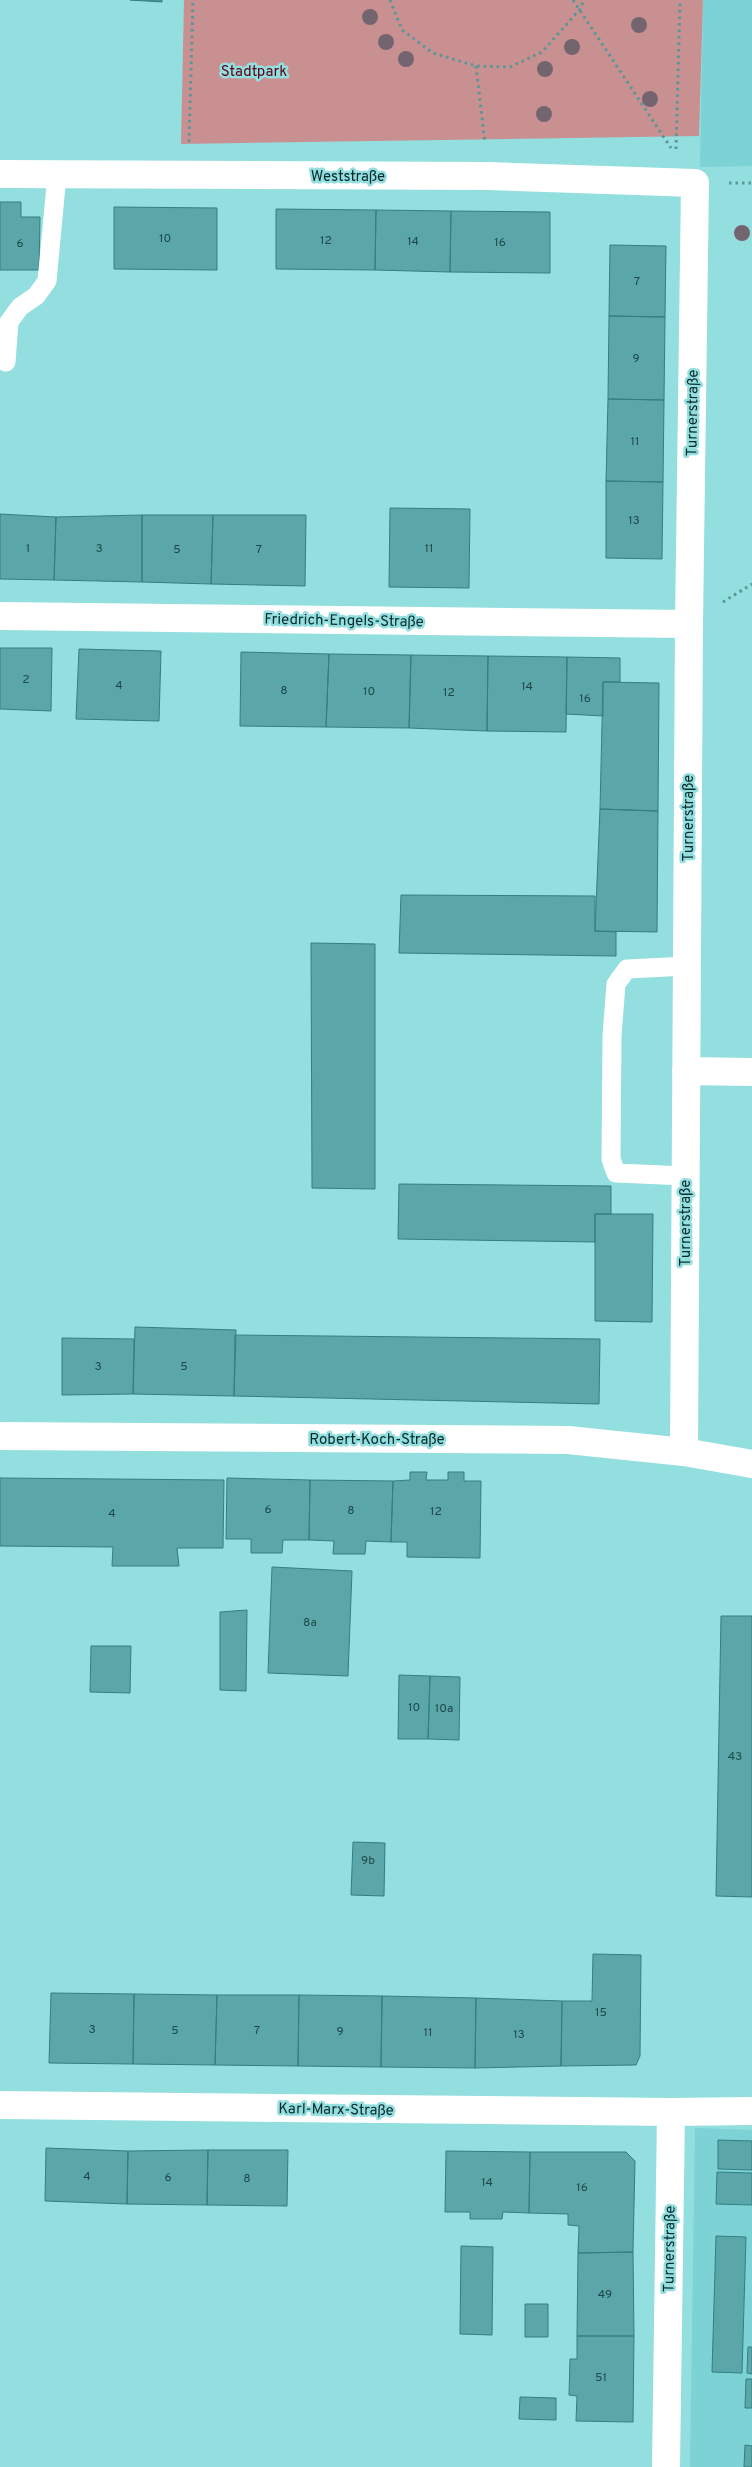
<svg xmlns="http://www.w3.org/2000/svg" width="752" height="2467" viewBox="0 0 752 2467" font-family="Overpass,sans-serif">
  <style>
    .built { fill: #7cd2d4 }
    .green { fill: #c99092 }
    .building { fill: #5ba6a8; stroke: #327f80 }
    .lines { fill: none; stroke-linecap: round; stroke-linejoin: round }
    .path { stroke: #5b9596; stroke-width: 3; stroke-dasharray: 2.5 4; stroke-linecap: butt }
    .service { stroke: #fff; stroke-width: 19 }
    .minor { stroke: #fff; stroke-width: 28 }
    .tree { fill: #746470 }
    .labels { text-anchor: middle; stroke-width: 5; stroke-linejoin: round; paint-order: stroke }
    .number-label { font-size: 12px; fill: #1e494a }
    .park-label { font-size: 15px; fill: #5a0116; stroke: #93dedf }
    .street-label { font-size: 15px; fill: #092a2b; stroke: #93dedf }
  </style>
  <rect width="100%" height="100%" fill="#93dedf"/>
  <path class="built" d="M703,0h49v166l-52,1z
    M695,2128l57,2v337h-62z"/>
  <path class="green" d="M184,0h519l-4,136 -518,8z"/>
  <path class="building" d="M130,0h32v2z
    M0,202h21v15h19l-1,53h-39z
    M114,207l103,1v62l-103,-1z
    M276,209l100,1 -1,60 -99,-1z
    M376,210l75,1 -1,61 -75,-2z
    M451,211l99,1v61l-100,-1z
    M610,245l56,1 -1,71 -56,-1z
    M609,316l56,1 -1,83 -56,-1z
    M608,399l56,1 -1,82 -57,-1z
    M606,481l57,1 -1,77 -56,-1z
    M390,508l80,1 -1,79 -80,-1z
    M0,514l56,3 -2,63 -54,-1z
    M142,515v67l-88,-2 2,-63z
    M142,515h71l-2,69 -69,-2z
    M213,515h93l-1,71 -94,-2z
    M0,648h52l-1,63 -51,-2z
    M79,649l82,2 -2,70 -83,-2z
    M241,652l88,2 -3,73 -86,-1z
    M329,654l82,1 -2,73 -83,-1z
    M411,655l77,1 -1,75 -78,-3z
    M488,656l79,1 -1,75 -79,-1z
    M567,657l53,1v24h-17v34l-37,-2z
    M603,682l56,1 -1,128 -58,-2z
    M600,809l58,2 -1,121 -62,-1z
    M401,895l194,1v35l21,1v24l-217,-3z
    M311,943l64,1v245l-63,-1z
    M399,1184l212,2v28h-16v28l-197,-3z
    M595,1214h58l-1,108 -57,-1z
    M135,1327l101,3 -2,66 -101,-2z
    M235,1335l365,4 -1,65 -365,-8z
    M62,1338l72,1 -1,55 -71,1z
    M410,1472h17l-1,8h22v-8h16v9h17l-1,77 -73,-1v-15h-16l2,-61 17,-1z
    M0,1478l224,2 -1,68h-46l2,18h-67l1,-19 -113,-1z
    M227,1478l83,2 -1,60h-26l-1,13h-31v-14h-25z
    M310,1480l83,1 -2,61 -25,-1 -1,13h-32l1,-13 -25,-1z
    M272,1567l80,4 -4,105 -80,-3z
    M247,1610l-1,81 -26,-1v-78z
    M721,1616h31v281l-36,-1z
    M91,1646h40l-1,47 -40,-1z
    M399,1675l31,1 -2,63h-30z
    M430,1676l30,1 -1,63 -31,-1z
    M353,1842l32,1 -1,53 -33,-1z
    M593,1954l48,1 -1,101 -4,9 -75,1 1,-65h30z
    M51,1993l83,1 -1,70 -84,-1z
    M134,1994l83,1 -2,70 -82,-1z
    M217,1995h82l-1,71 -83,-1z
    M299,1995l83,1 -1,71 -83,-1z
    M382,1996l94,2 -1,70 -94,-1z
    M476,1998l86,3 -1,65 -86,2z
    M718,2140l34,1v29l-34,-1z
    M46,2148l82,3 -1,53 -82,-3z
    M208,2150l-1,55 -80,-1 1,-53z
    M208,2150h80l-1,56 -80,-1z
    M446,2151l84,1 -1,61 -26,-1 -1,7h-32v-7h-25z
    M530,2152h96l9,9 -2,91 -55,1 1,-27 -11,-1v-11l-39,-1z
    M717,2172l35,1v32l-36,-1z
    M716,2236l30,1 -4,136 -30,-1z
    M461,2246l32,1 -1,88 -32,-1z
    M633,2252l1,84h-57l1,-83z
    M525,2304h23v33h-23z
    M577,2336h57l-1,86 -57,-1 1,-25 -8,-1 1,-36h7z
    M748,2347h4v27l-5,-1z
    M746,2379h6v29h-7z
    M520,2397l36,1v22l-37,-1z
    M745,2445l7,1v21h-8z"/>
  <g class="lines">
    <path class="path" d="M390,0l12,30 31,23 43,13 34,1 32,-15 38,-43 4,-9
      M573,0l98,148
      M476,66l9,77
      M189,142l4,-142
      M676,149l4,-149
      M729,183h23
      M723,602l29,-18"/>
    <path class="service" d="M6,362l3,-40 11,-15 16,-11 11,-15 10,-106
      M686,1176l-70,-3 -5,-14 1,-123 4,-52 11,-15 60,-3"/>
    <path class="minor" d="M0,174l489,2 206,7 -6,441 -5,828
      M0,616l689,8
      M686,1071l66,1
      M0,1436l568,4 116,12 68,12
      M0,2105l671,7
      M666,2467l5,-355 81,-1"/>
  </g>
  <g class="tree">
    <circle cx="370" cy="17" r="8"/>
    <circle cx="639" cy="25" r="8"/>
    <circle cx="386" cy="42" r="8"/>
    <circle cx="572" cy="47" r="8"/>
    <circle cx="406" cy="59" r="8"/>
    <circle cx="545" cy="69" r="8"/>
    <circle cx="650" cy="99" r="8"/>
    <circle cx="544" cy="114" r="8"/>
    <circle cx="742" cy="233" r="8"/>
  </g>
  <g class="labels">
    <g class="number-label">
      <text x="165" y="242">10</text>
      <text x="326" y="244">12</text>
      <text x="413" y="245">14</text>
      <text x="500" y="246">16</text>
      <text x="20" y="247">6</text>
      <text x="637" y="285">7</text>
      <text x="636" y="362">9</text>
      <text x="635" y="445">11</text>
      <text x="634" y="524">13</text>
      <text x="28" y="552">1</text>
      <text x="99" y="552">3</text>
      <text x="429" y="552">11</text>
      <text x="177" y="553">5</text>
      <text x="259" y="553">7</text>
      <text x="26" y="683">2</text>
      <text x="119" y="689">4</text>
      <text x="527" y="690">14</text>
      <text x="284" y="694">8</text>
      <text x="369" y="695">10</text>
      <text x="449" y="696">12</text>
      <text x="585" y="702">16</text>
      <text x="98" y="1370">3</text>
      <text x="184" y="1370">5</text>
      <text x="268" y="1513">6</text>
      <text x="351" y="1514">8</text>
      <text x="436" y="1515">12</text>
      <text x="112" y="1517">4</text>
      <text x="310" y="1626">8a</text>
      <text x="414" y="1711">10</text>
      <text x="444" y="1712">10a</text>
      <text x="735" y="1760">43</text>
      <text x="368" y="1864">9b</text>
      <text x="601" y="2016">15</text>
      <text x="92" y="2033">3</text>
      <text x="175" y="2034">5</text>
      <text x="257" y="2034">7</text>
      <text x="340" y="2035">9</text>
      <text x="428" y="2036">11</text>
      <text x="519" y="2038">13</text>
      <text x="87" y="2180">4</text>
      <text x="168" y="2181">6</text>
      <text x="247" y="2182">8</text>
      <text x="487" y="2186">14</text>
      <text x="582" y="2191">16</text>
      <text x="605" y="2298">49</text>
      <text x="601" y="2381">51</text>
    </g>
    <g class="park-label">
      <text x="254" y="76">Stadtpark</text>
    </g>
    <g class="street-label">
      <text x="348" y="181">Weststraße</text>
      <text transform="translate(692 413) rotate(-89)" y="5">Turnerstraße</text>
      <text transform="translate(344 620) rotate(1)" y="5">Friedrich-Engels-Straße</text>
      <text transform="translate(688 818) rotate(-90)" y="5">Turnerstraße</text>
      <text transform="translate(685 1223) rotate(-90)" y="5">Turnerstraße</text>
      <text x="377" y="1444">Robert-Koch-Straße</text>
      <text transform="translate(336 2109) rotate(1)" y="5">Karl-Marx-Straße</text>
      <text transform="translate(669 2249) rotate(-89)" y="5">Turnerstraße</text>
    </g>
  </g>
</svg>
